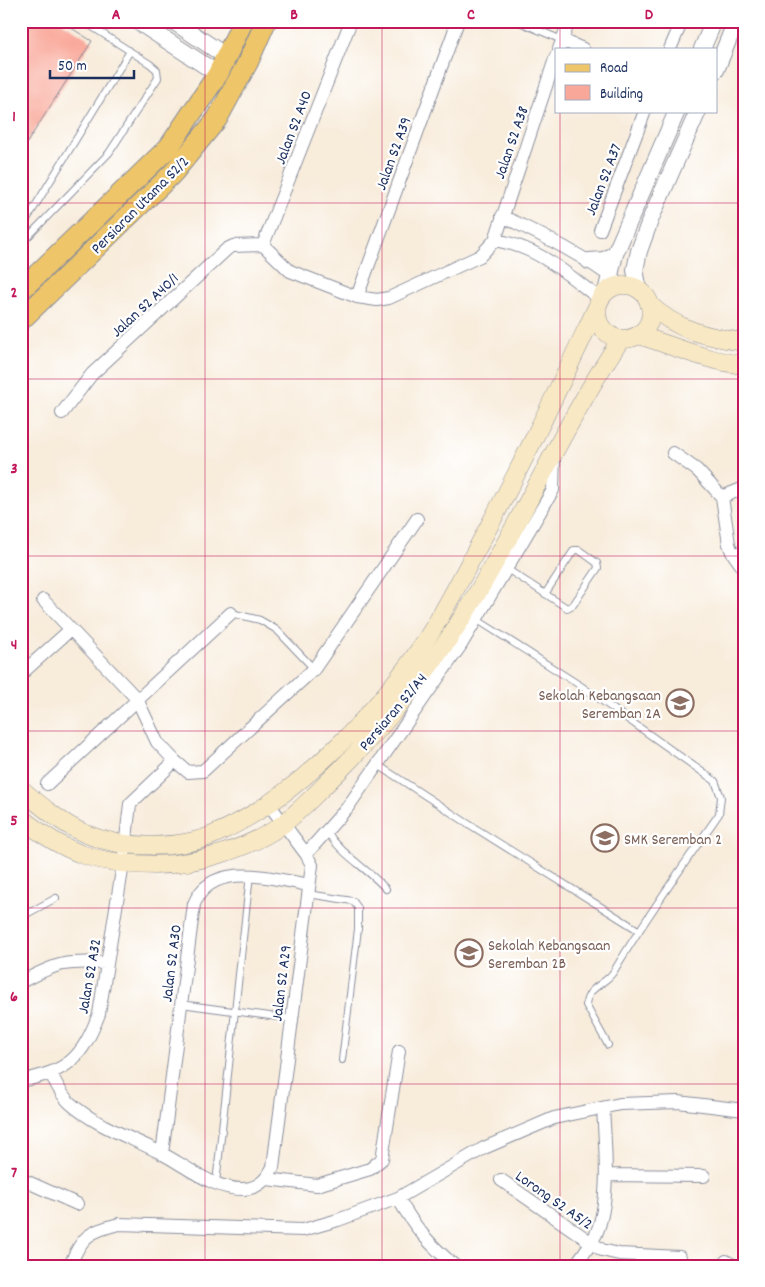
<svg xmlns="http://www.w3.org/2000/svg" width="765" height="1287" viewBox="0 0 765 1287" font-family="Dekko,sans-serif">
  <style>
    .building { fill: #f9a799 }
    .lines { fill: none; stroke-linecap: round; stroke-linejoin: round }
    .service-casing { stroke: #8a8e9c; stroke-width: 8 }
    .minor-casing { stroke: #8a8e9c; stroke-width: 14 }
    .tertiary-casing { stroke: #8a8e9c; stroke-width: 18 }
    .secondary-casing { stroke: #8a8e9c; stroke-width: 19 }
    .primary-casing { stroke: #8a8e9c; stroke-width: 22 }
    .service { stroke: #fff; stroke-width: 6 }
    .minor { stroke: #fff; stroke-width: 12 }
    .tertiary { stroke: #fff; stroke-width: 16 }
    .secondary { stroke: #f8e8c3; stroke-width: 18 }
    .primary { stroke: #eec569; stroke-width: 20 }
    .grid { fill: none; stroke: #c2185b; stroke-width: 1; stroke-opacity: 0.55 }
    .labels { text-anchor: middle; stroke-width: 4.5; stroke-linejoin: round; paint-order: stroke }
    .street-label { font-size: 16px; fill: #1b2f5e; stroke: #fff }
    .education-label { font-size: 16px; fill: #785e54; stroke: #fff; text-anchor: start }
    .neatline { fill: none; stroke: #c2185b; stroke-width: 2 }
    .grid-label { font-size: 16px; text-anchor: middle; font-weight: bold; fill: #c2185b }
  </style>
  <rect width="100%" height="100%" fill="#fff"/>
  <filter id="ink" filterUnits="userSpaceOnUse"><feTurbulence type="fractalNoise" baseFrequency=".02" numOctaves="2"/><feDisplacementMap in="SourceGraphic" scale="10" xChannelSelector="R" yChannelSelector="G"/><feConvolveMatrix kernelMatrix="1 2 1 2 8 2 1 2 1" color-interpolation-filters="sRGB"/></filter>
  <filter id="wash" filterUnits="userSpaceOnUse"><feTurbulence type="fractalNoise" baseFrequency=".0096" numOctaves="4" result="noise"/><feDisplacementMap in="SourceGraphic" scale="20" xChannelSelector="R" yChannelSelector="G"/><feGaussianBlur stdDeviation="1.12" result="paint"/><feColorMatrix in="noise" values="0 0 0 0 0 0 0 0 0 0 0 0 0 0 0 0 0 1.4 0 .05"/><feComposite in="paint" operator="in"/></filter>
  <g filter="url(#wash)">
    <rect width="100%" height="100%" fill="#f8ecdb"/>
    <g id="blocks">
      <path class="building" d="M21,21h39l32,20 -71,111z"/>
    </g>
  </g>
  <g filter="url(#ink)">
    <use href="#blocks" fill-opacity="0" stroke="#8a8e9c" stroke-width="1"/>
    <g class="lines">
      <g class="service-casing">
        <path id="service" d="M517,21l45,19
          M21,229l109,-178
          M21,244l88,-91 49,-75 -1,-8 -7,-6 -67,-43
          M732,552l12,-4
          M507,569l60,39 6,-3 25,-37 -1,-5 -18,-13h-5l-29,44
          M231,613l29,7 17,10 37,39
          M476,619l105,67 134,95 6,16 -2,17c-36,52 -73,103 -105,157 -8,14 -27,15 -28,34l22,40
          M378,765l89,58 171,107
          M327,832c17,25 39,35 59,57
          M308,894l45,7 5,7v21l-16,131
          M21,917l35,-19
          M181,1004l111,15
          M216,1183l34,-308"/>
      </g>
      <g class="minor-casing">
        <path id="minor" d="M562,40l21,9
          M559,49l10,-28
          M670,49l12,-28
          M502,216c42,20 83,40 120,69
          M600,230l45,-119
          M495,240c45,8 69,32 105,59
          M263,245l27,26 67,26 20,3 12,-2 91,-42 15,-16 61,-184
          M263,245l88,-224
          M357,297l101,-276
          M62,413l30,-39 135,-125 6,-3 30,-1
          M673,453l24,17 25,27 7,47 3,8 12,17
          M722,497l22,-9
          M43,600l94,99 20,43 18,19
          M21,674l49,-44
          M47,784l184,-171
          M306,854l41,-46 114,-163 92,-155 1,-37
          M21,982c38,-20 44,-21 86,-19
          M51,1074c6,11 10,21 19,29 26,23 60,34 91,50 25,13 53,37 83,36 15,-1 23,-10 29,-22l39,-302 -6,-11 -38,-51
          M21,1081c48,-11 60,-21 78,-67l24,-150 7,-60 45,-43 13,11 15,-1 111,-102 103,-150
          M162,1154l32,-250c18,-45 79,-25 115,-19
          M607,1175l97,1
          M21,1179l56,25
          M267,1179l50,6 53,-16 12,-10 17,-108
          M501,1180l101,70 17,4 61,3
          M398,1198c17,30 31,46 57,68
          M726,1261l9,5
          M70,1266c11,-30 20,-35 49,-42l184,6 35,-10 60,-22 86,-50 70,-30 66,-14 58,-2 66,8
          M575,1266c7,-11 16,-21 21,-32 15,-34 9,-89 7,-126"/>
      </g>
      <g class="tertiary-casing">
        <path id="tertiary" d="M137,21l81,53
          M173,21l54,36
          M702,49l12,-28
          M716,70l20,-49
          M589,261l15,-1 11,-6
          M639,290l-4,-20 4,-19 12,-33 47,-107
          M606,292l9,-38 62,-143"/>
      </g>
      <g class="secondary-casing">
        <path id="secondary" d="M597 312a27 27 0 1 1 54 0a27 27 0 1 1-54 0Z
          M649,304c27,26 58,33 95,38
          M638,335c36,11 68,26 106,30
          M21,789c20,17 41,35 65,45 36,15 94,16 129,0 83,-36 168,-127 216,-202 18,-29 33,-59 49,-89 42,-77 79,-156 117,-236
          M21,818c45,36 76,46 134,47 40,0 96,-17 128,-41 21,-16 39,-37 58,-55 48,-49 84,-93 121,-151 57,-90 99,-190 159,-279"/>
      </g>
      <g class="primary-casing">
        <path id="primary" d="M21,290l148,-143 49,-73 25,-53
          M21,320l152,-147 44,-54 31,-57 18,-41"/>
      </g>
      <use href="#service" class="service"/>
      <use href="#minor" class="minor"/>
      <use href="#tertiary" class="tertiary"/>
      <use href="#secondary" class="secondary"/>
      <use href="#primary" class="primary"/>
    </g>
  </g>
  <path class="grid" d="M205,21v1245M382,21v1245M560,21v28M560,111v1155M21,203h723M21,379h723M21,556h723M21,731h723M21,908h723M21,1084h723"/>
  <defs>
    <g id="school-ring" transform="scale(1.4375)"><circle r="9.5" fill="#fff" stroke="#8d6e63" stroke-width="1.5"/><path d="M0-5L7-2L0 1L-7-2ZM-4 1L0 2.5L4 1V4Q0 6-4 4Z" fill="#8d6e63"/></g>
  </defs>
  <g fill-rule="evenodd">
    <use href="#school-ring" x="680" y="703"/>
    <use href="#school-ring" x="605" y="838"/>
    <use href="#school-ring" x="469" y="953"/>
  </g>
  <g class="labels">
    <g class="street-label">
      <text transform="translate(292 127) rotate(-69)" y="6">Jalan S2 A40</text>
      <text transform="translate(510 142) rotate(-71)" y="6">Jalan S2 A38</text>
      <text transform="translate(392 153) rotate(-70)" y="6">Jalan S2 A39</text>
      <text transform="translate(602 179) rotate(-69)" y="6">Jalan S2 A37</text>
      <text transform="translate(139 204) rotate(-45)" y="6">Persiaran Utama S2/2</text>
      <text transform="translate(144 304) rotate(-43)" y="6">Jalan S2 A40/1</text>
      <text transform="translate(392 711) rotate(-50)" y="6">Persiaran S2/A4</text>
      <text transform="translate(170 963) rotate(-83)" y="6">Jalan S2 A30</text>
      <text transform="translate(88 976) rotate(-80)" y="6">Jalan S2 A32</text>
      <text transform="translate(280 983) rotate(-83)" y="6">Jalan S2 A29</text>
      <text transform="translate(555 1199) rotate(35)" y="6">Lorong S2 A5/2</text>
    </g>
    <g class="education-label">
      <text x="661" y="700" text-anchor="end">Sekolah Kebangsaan<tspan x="661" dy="18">Seremban 2A</tspan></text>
      <text x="624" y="844">SMK Seremban 2</text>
      <text x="488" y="950">Sekolah Kebangsaan<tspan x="488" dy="18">Seremban 2B</tspan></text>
    </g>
  </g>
  <rect width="765" height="1287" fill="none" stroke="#fff" stroke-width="55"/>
  <rect x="555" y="48" width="162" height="65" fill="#ffffff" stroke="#a4acbf"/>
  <rect x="565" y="64" width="25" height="8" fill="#eec569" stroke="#a4acbf"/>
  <text x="600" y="72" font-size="15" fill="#1b2f5e">Road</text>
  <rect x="565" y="85" width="25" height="15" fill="#f9a799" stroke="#a4acbf"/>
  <text x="600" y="98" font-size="15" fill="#1b2f5e">Building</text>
  <path d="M50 70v8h84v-8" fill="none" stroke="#1b2f5e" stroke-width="2.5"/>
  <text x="58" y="70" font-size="15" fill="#1b2f5e" stroke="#ffffff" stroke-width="4" paint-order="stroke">50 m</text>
  <rect x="28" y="28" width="710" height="1232" class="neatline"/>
  <g class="grid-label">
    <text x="116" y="19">A</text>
    <text x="294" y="19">B</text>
    <text x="471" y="19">C</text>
    <text x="649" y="19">D</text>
    <text x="14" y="121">1</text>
    <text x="14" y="297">2</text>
    <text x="14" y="473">3</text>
    <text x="14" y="649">4</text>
    <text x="14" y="825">5</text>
    <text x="14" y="1001">6</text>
    <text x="14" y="1177">7</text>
  </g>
</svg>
